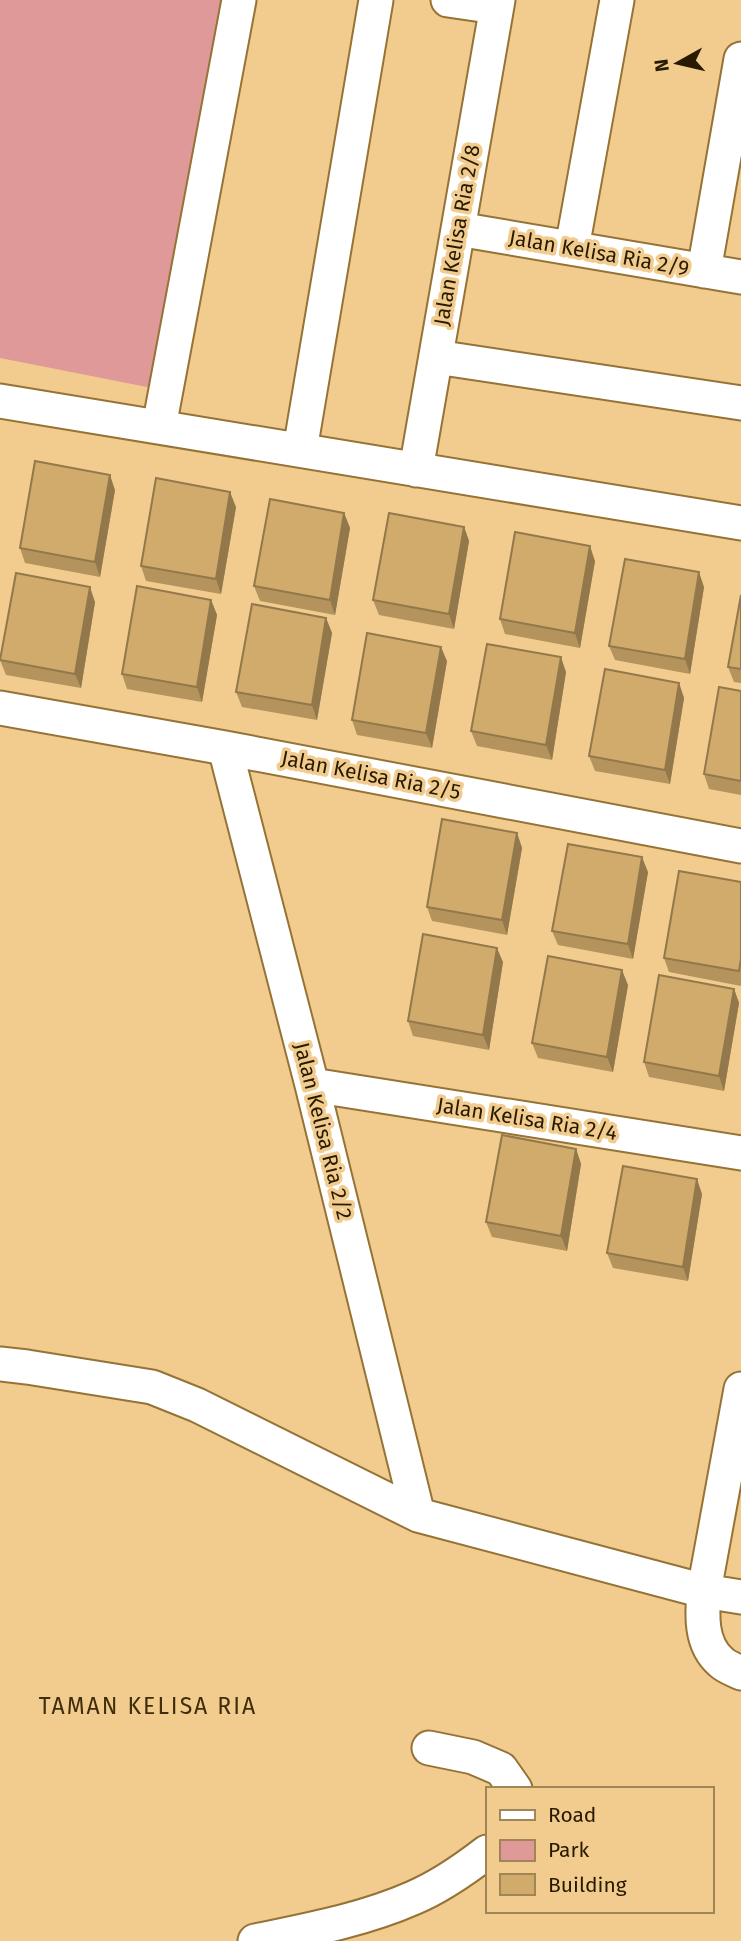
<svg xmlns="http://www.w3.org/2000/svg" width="741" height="1941" viewBox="0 0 741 1941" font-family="'Fira Sans',sans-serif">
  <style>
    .green { fill: #e09999 }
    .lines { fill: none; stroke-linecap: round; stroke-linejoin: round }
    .minor-casing { stroke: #957336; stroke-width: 37 }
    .minor { stroke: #fff; stroke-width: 33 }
    .wall { fill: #b4935c }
    .shaded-wall { fill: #92784b }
    .building { fill: #d1ab6b; stroke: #92784b; stroke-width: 2 }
    .labels { text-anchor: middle; stroke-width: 7; stroke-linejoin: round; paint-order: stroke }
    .street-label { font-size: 21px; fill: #271a01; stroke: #f1cc8e }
    .neighbourhood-label { font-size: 23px; letter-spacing: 2px; fill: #3f2d0c; stroke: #f1cc8e }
  </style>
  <rect width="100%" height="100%" fill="#f1cc8e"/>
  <path class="green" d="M0,0h228l-76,388 -152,-30z"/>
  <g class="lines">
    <g class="minor-casing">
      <path id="minor" d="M448,0l48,7
        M458,229l283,48
        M572,248l45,-248
        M704,271l37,-212
        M436,357l305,46
        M0,401l741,122
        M159,427l80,-427
        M300,450l76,-450
        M416,470l82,-470
        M0,708l225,40 516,98
        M225,748l87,337 106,430
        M312,1085l429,68
        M0,1364l27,3 125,20 45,18 221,110 286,76 37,6
        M741,1389l-37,202c-2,23 -4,53 17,71 5,5 14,8 20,11
        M429,1748l44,9 28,12 14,20
        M255,1941c53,-11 108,-21 158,-43 26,-11 52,-29 74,-46"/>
    </g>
    <use href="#minor" class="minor"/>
  </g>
  <path class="wall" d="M115,490l-15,87 -75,-14 -5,-15z
    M236,507l-15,87 -75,-13 -5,-15z
    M344,513l6,15 -15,87 -75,-14 -6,-15z
    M464,527l5,14 -15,88 -75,-14 -6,-15z
    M595,561l-15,87 -75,-14 -5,-15z
    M704,587l-14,87 -75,-14 -6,-14z
    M741,595v88l-7,-1 -6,-15z
    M211,600l6,15 -15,87 -75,-13 -5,-15z
    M95,602l-14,86 -75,-13 -6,-15z
    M326,618l6,15 -15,87 -75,-13 -6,-15z
    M447,661l-15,87 -75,-13 -5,-15z
    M566,672l-14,88 -75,-14 -6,-15z
    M679,683l5,15 -14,86 -75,-13 -6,-15z
    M741,691v104l-32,-6 -5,-15z
    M517,833l5,15 -15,87 -75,-14 -5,-14z
    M648,872l-15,87 -75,-14 -6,-14z
    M741,882v104l-72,-14 -5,-14z
    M503,962l-14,88 -76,-14 -5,-15z
    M628,985l-15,87 -75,-14 -6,-15z
    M734,989l5,14 -15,88 -75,-14 -5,-15z
    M576,1149l5,15 -14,87 -75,-14 -6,-15z
    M702,1194l-14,87 -75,-13 -6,-15z"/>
  <path class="shaded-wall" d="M110,475l5,15 -15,87 -5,-15z
    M230,492l6,15 -15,87 -5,-15z
    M344,513l6,15 -15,87 -5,-15z
    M464,527l5,14 -15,88 -5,-15z
    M590,546l5,15 -15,87 -5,-15z
    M699,572l5,15 -14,87 -5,-15z
    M90,587l5,15 -14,86 -6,-14z
    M211,600l6,15 -15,87 -5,-15z
    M326,618l6,15 -15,87 -5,-15z
    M441,647l6,14 -15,87 -6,-15z
    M561,657l5,15 -14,88 -6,-15z
    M679,683l5,15 -14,86 -5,-14z
    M517,833l5,15 -15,87 -5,-15z
    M642,857l6,15 -15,87 -5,-15z
    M497,948l6,14 -14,88 -6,-15z
    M622,970l6,15 -15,87 -6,-15z
    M734,989l5,14 -15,88 -5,-15z
    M576,1149l5,15 -14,87 -6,-15z
    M697,1179l5,15 -14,87 -5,-14z"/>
  <path class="building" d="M35,461l75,14 -15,87 -75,-14z
    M156,478l74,14 -14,87 -75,-13z
    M270,499l74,14 -14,87 -76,-14z
    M389,513l75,14 -15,87 -76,-14z
    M515,532l75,14 -15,87 -75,-14z
    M625,559l74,13 -14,87 -76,-13z
    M16,573l74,14 -15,87 -75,-14z
    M137,586l74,14 -14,87 -75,-13z
    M741,595v74l-13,-2z
    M252,604l74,14 -14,87 -76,-13z
    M367,633l74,14 -15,86 -74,-13z
    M487,644l74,13 -15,88 -75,-14z
    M605,669l74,14 -14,87 -76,-14z
    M719,687l22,4v90l-37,-7z
    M442,819l75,14 -15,87 -75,-13z
    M568,844l74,13 -14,87 -76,-13z
    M679,871l62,11v77l-2,12 -75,-13z
    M423,934l74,14 -14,87 -75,-14z
    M548,956l74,14 -15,87 -75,-14z
    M659,975l75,14 -15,87 -75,-14z
    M502,1135l74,14 -15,87 -75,-14z
    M623,1166l74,13 -14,88 -76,-14z"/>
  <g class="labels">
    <g class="street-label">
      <text transform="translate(457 235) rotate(-80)" y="7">Jalan Kelisa Ria 2/8</text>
      <text transform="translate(599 253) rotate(10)" y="7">Jalan Kelisa Ria 2/9</text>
      <text transform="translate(371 775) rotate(11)" y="7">Jalan Kelisa Ria 2/5</text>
      <text transform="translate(527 1119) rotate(9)" y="7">Jalan Kelisa Ria 2/4</text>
      <text transform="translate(323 1131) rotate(76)" y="7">Jalan Kelisa Ria 2/2</text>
    </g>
    <g class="neighbourhood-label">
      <text x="148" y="1714">TAMAN KELISA RIA</text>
    </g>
  </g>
  <rect x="486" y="1787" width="228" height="126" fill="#f1cc8e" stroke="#a08556" stroke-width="2"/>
  <rect x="500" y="1810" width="35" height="10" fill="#ffffff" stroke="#a08556" stroke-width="2"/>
  <text x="548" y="1822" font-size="21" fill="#271a01">Road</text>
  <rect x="500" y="1840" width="35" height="21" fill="#e09999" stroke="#a08556" stroke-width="2"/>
  <text x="548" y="1857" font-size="21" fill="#271a01">Park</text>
  <rect x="500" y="1874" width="35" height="21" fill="#d1ab6b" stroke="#a08556" stroke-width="2"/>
  <text x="548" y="1892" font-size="21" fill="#271a01">Building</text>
  <g transform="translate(678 63) rotate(262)" stroke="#f1cc8e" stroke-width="5" paint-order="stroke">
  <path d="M0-5L12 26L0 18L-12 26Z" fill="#271a01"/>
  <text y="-10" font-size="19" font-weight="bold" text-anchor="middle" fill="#271a01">N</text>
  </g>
</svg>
